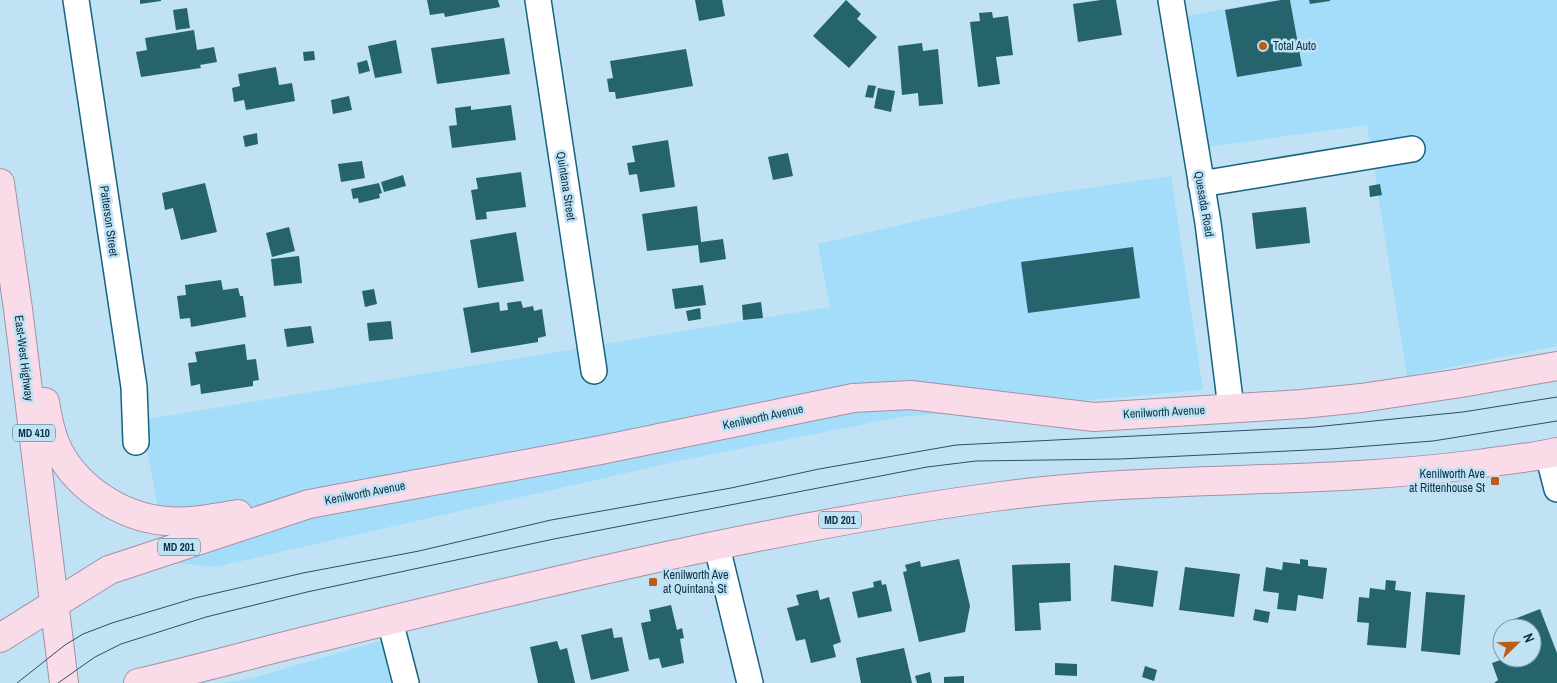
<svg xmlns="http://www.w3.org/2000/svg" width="1557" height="683" viewBox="0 0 1557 683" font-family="'Archivo Narrow',sans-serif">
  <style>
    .built { fill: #a4ddf9 }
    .building { fill: #25636d }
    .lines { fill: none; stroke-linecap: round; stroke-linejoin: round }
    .street-casing { stroke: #166381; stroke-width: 28 }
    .primary-casing { stroke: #a391a6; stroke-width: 30 }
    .street { stroke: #fff; stroke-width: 25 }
    .primary { stroke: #fadce9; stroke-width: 28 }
    .tram { stroke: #295163; stroke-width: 1 }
    .poi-dot { fill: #bc5d17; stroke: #c0e2f4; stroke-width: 2 }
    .labels { text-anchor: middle; stroke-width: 5; stroke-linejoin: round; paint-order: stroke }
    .shield { fill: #c0e2f4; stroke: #406779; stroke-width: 1 }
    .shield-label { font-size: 11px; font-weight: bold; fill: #093244 }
    .poi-label { font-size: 12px; fill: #093244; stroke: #c0e2f4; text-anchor: start }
    .street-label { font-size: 12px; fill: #093244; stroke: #c0e2f4 }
  </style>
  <rect width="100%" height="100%" fill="#c0e2f4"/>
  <path class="built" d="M1275,0h282v346l-150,30 -40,-251 -168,23 -18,-131z
    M1171,176l32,214 -303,27 -221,44 -464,106 -47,-5 -26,-142 688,-113 -12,-63 194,-45z
    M383,640l12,43h-173l30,-5z"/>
  <path class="building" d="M140,0h21v1l-21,3z
    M427,0h71l2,7 -55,10 -1,-4 -14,2z
    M695,0h27l3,16 -26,5z
    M846,0l15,14 -4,5 20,18 -28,31 -36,-32z
    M1101,0h15l6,35 -44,7 -5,-38z
    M1281,0h9l12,66 -65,11 -12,-67z
    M1309,0h21v1l-20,3z
    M187,8l3,20 -14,2 -3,-20z
    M992,12l1,6 15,-2 5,39 -17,2 4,27 -22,3 -8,-65 10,-1 -1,-8z
    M194,30l3,20 17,-3 3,15 -17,3 1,3 -60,9 -5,-25 11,-2 -2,-12z
    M504,38l6,36 -73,10 -6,-36z
    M396,40l6,33 -27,5 -7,-32z
    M922,43l1,8 15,-2 5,55 -24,2 -1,-13 -16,2 -4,-49z
    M686,49l7,37 -77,13 -1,-7h-6l-2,-13 6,-1 -3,-17z
    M314,51l1,9 -11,1 -1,-9z
    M367,60l3,11 -11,3 -2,-11z
    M276,67l3,18 13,-2 3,18 -49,9 -2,-10 -10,2 -2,-14 8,-2 -2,-12z
    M868,85l8,1 -3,12 -8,-1z
    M878,88l17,3 -4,21 -17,-4z
    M349,96l3,14 -19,4 -2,-14z
    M511,105l5,35 -64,8 -3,-22 8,-1 -2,-17 16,-2v4z
    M257,133l1,11 -13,3 -2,-11z
    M668,140l7,47 -35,5 -3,-18 -8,1 -2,-12 8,-1 -3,-16z
    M788,153l5,23 -20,4 -5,-23z
    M362,161l3,17 -24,4 -3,-18z
    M521,172l5,35 -40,5 1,7 -11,1 -5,-30 7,-1 -2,-11z
    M403,175l3,11 -22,6 -3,-10z
    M205,183l12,49 -36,8 -8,-32 -8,2 -3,-17z
    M379,183l3,10 -3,1 1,4 -21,5 -1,-5 -5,1 -2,-10z
    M1380,184l2,11 -12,2 -1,-11z
    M697,206l4,36 22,-3 3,20 -26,4 -2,-18 -51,6 -5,-37z
    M1306,207l4,36 -54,6 -4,-36z
    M289,227l6,24 -23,6 -6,-24z
    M516,232l8,49 -46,7 -8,-48z
    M1133,247l7,51 -112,15 -7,-51z
    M299,256l3,27 -28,3 -3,-27z
    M221,280l2,10 15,-2 2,8h3l3,21 -55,10 -1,-9 -10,1 -3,-23 9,-1 -1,-10z
    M703,285l3,20 -31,4 -3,-20z
    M374,289l3,15 -12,3 -3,-16z
    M521,301l2,7 10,-2 1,5 8,-2 4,27 -8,2v4l-67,11 -8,-45 36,-6 1,9 8,-1 -1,-7z
    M761,302l2,16 -20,2 -1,-15z
    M700,308l1,11 -13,2 -2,-10z
    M391,321l2,18 -24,2 -2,-18z
    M311,326l3,17 -27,4 -3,-18z
    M245,344l2,16 9,-1 3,21 -6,1v5l-52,8 -1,-10 -9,2 -3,-23 9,-1 -2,-10z
    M959,559l11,47 -5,26 -46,10 -16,-70 4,-1 -2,-6 15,-4 1,6z
    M1300,559l8,1v6l19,2 -4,31 -25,-4 -2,16 -19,-2 2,-16 -16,-2 3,-24 16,3 1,-8 17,2z
    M1070,563l1,38 -32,2 2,27 -26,1 -3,-66z
    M1114,565l44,6 -5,36 -42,-6z
    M1185,567l55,7 -6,43 -55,-7z
    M881,580l1,5 4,-1 6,27 -34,7 -6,-26 22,-5 -1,-5z
    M1386,580l10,1 -1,9 16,2 -5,56 -39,-3 2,-22 -12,-1 2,-25 10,1 1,-10 15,2z
    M818,590l2,10 9,-3 12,45 -8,3 3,12 -25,6 -6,-24 -9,2 -9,-33 12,-3 -3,-10z
    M1426,592l39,3 -5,60 -39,-4z
    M671,605l6,25 5,-2 2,10 -4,1 4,24 -22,5 -3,-10 -10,2 -8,-37 10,-2 -2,-11z
    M1255,609l15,3 -2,11 -15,-3z
    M1540,609l17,44v30h-63l4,-3 -6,-17 14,-5h26v-30h-26l-2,-5z
    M612,628l2,10 8,-1 7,34 -38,9 -10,-45z
    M557,641l3,9 7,-2 8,35h-37l-8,-36z
    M904,648l8,35h-51l-5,-25z
    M1055,663l22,1v12l-22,-1z
    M1145,666l12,4 -3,11 -12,-4z
    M930,672l2,11h-15l-2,-7z
    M964,676v7h-20v-6z"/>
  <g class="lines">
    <g class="street-casing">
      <path id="street" d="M76,0l58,387 2,55
        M538,0l56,371
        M1171,0l37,223 23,185
        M1201,184l211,-35
        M1548,454l9,35
        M717,547l33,136
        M390,621l16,62"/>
    </g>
    <g class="primary-casing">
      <path id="primary" d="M0,183l18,126 46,374
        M45,402c2,13 5,28 10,41 18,43 65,74 111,78 24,2 49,-3 72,-7
        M0,638l109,-68 200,-66 292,-54 252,-52 58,-3 183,22 208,-13 59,-6 100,-15 96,-17
        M138,683c52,-12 103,-26 155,-39 234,-57 469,-116 708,-148 159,-21 319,-11 477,-32 26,-4 53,-6 79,-12"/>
    </g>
    <use href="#street" class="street"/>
    <use href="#primary" class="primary"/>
    <path class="tram" d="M17,683l48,-38 18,-11 29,-11 83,-25 108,-25 116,-22 132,-31 180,-32 88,-19 137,-24 358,-18 149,-15 94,-15
      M58,683l37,-26 26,-13 85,-27 101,-25 247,-53 373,-72 49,-6 144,-2 210,-10 103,-8 124,-20"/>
  </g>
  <g class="poi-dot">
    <circle cx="1263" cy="46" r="5"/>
    <rect x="1490" y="476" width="10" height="10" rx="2.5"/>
    <rect x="648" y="577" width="10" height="10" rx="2.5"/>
  </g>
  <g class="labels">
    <g class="shield">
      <rect x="13" y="424.5" width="42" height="17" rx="4"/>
      <rect x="819" y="511.5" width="42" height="17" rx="4"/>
      <rect x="158" y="538.5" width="42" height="17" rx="4"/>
    </g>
    <g class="shield-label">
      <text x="34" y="437">MD 410</text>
      <text x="840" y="524">MD 201</text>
      <text x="179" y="551">MD 201</text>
    </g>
    <g class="poi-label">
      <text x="1273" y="50">Total Auto</text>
      <text x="1485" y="478" text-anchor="end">Kenilworth Ave<tspan x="1485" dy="14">at Rittenhouse St</tspan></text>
      <text x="663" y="579">Kenilworth Ave<tspan x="663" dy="14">at Quintana St</tspan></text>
    </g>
    <g class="street-label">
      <text transform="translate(566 186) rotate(81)" y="4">Quintana Street</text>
      <text transform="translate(1204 204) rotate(80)" y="4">Quesada Road</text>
      <text transform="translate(109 221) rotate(82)" y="4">Patterson Street</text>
      <text transform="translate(24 358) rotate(83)" y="4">East-West Highway</text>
      <text transform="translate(1164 412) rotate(-3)" y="4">Kenilworth Avenue</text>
      <text transform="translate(763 417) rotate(-12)" y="4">Kenilworth Avenue</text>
      <text transform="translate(365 493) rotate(-11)" y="4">Kenilworth Avenue</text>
    </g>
  </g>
  <g transform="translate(1517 643) rotate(67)"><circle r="24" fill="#c0e2f4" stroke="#779cae"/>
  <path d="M0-4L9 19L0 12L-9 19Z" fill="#bc5d17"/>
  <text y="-8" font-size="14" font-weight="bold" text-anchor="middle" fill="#093244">N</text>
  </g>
</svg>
